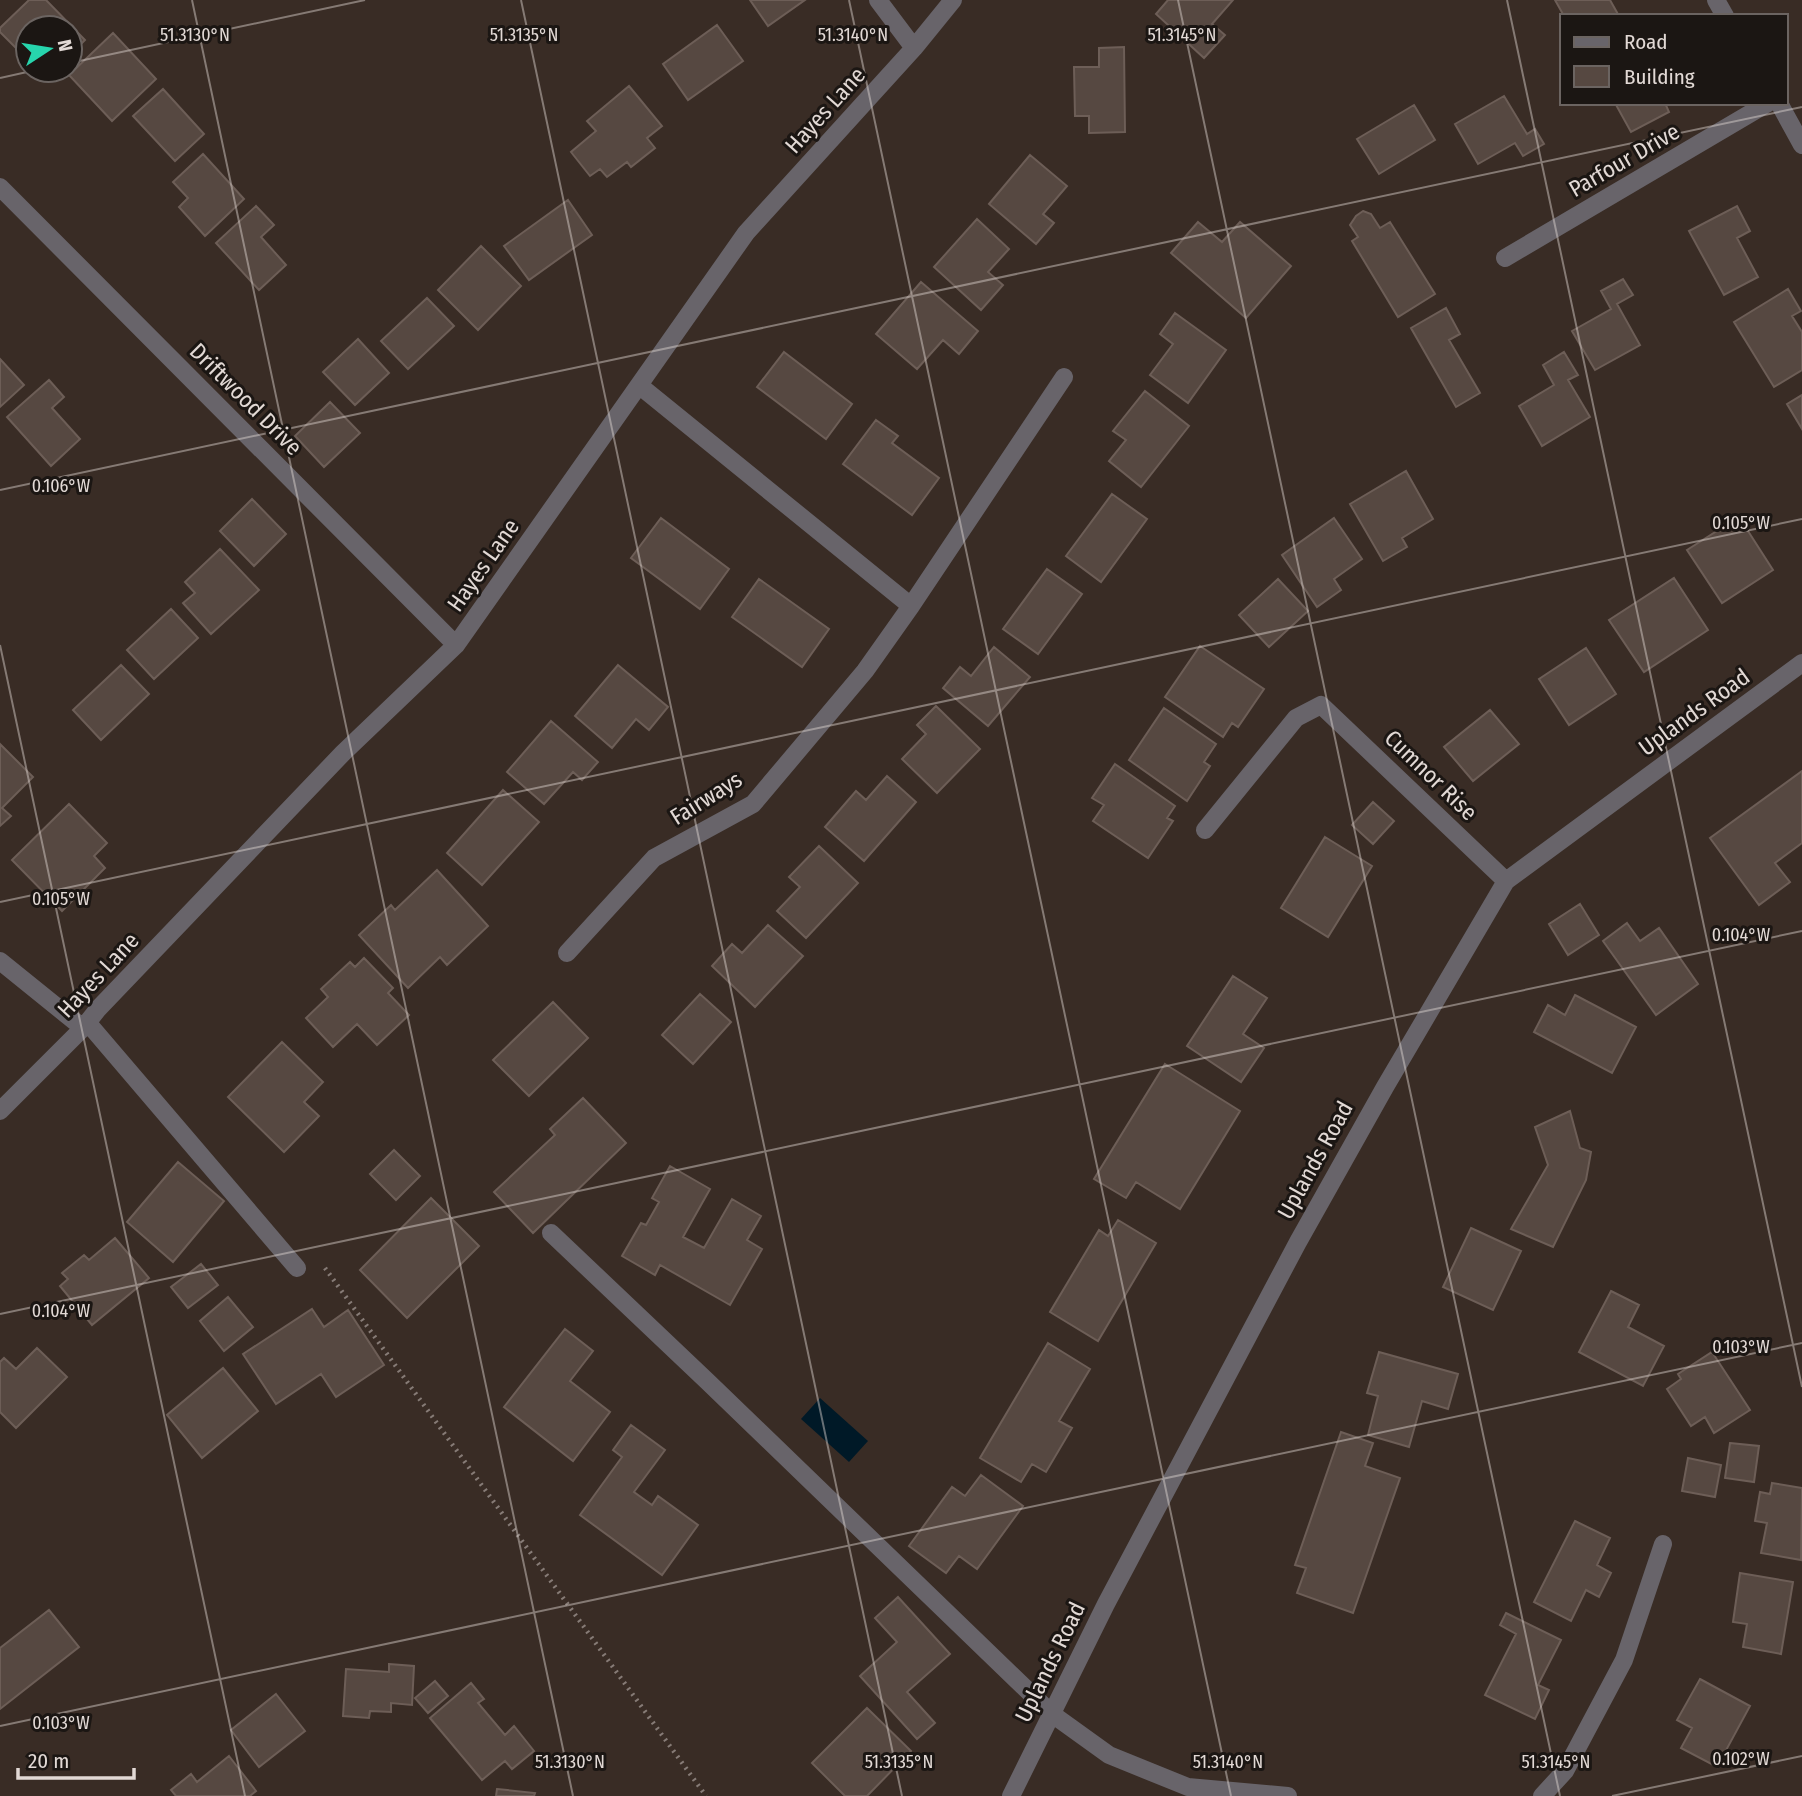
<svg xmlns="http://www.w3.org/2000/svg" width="1802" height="1796" viewBox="0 0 1802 1796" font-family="'Fira Sans Condensed',sans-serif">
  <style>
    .water { fill: #001927 }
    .building { fill: #564841; stroke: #6d5e57; stroke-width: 2 }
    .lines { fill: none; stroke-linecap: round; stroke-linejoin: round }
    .path { stroke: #867b76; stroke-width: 4.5; stroke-dasharray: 2 5; stroke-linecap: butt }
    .minor { stroke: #68646a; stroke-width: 18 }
    .ticks { fill: none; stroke: #e2d9d5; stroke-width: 2; stroke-opacity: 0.45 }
    .labels { text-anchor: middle; stroke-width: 6; stroke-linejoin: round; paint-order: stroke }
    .street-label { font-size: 23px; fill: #e2d9d5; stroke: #1b1613 }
    .ticks-label { font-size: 18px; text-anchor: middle; fill: #e2d9d5; stroke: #1b1613; stroke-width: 6; stroke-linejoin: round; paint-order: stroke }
  </style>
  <rect width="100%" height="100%" fill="#392c25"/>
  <path class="water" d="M820,1398l48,43 -19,21 -48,-43z"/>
  <path class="building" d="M29,0h17l39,40 -15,15v-27h-42v15l-8,9 -20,-20v-4z
    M750,0h55l-37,26z
    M1168,0h65l-21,24 13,11 -21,23 -48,-44z
    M1555,0h55l9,16h-55z
    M717,25l26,36 -55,39 -25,-36z
    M113,33l43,46 -44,42 -43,-46z
    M1124,47l1,85 -36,1v-17h-14l-1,-49h25v-19z
    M629,86l33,40 -15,12 8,10 -24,19 -4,-5 -20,15 -7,-8 -10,7 -19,-24 25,-21 -9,-10z
    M163,89l41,45 -29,27 -42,-45z
    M1504,96l23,38 8,-5 9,15 -21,12 -8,-13 -37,21 -23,-40z
    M1615,103h50l4,9 -38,20z
    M1414,105l21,35 -56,34 -22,-35z
    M203,154l41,45 -39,37 -26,-29 9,-9 -15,-16z
    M1030,155l37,31 -24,28 11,9 -18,21 -47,-40z
    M568,200l24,35 -63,45 -25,-34z
    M256,206l18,19 -13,12 25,28 -27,25 -43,-47z
    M1737,206l13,25 -13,7 21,39 -34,18 -35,-64z
    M1363,211l8,3 9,14 10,-6 45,72 -37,23 -46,-76 6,-4 -8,-12 6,-9z
    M977,219l32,30 -21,23 15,13 -22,25 -47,-43z
    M1198,222l24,20 18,-20 51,44 -45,52 -75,-65z
    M481,246l40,40 -43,44 -40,-40z
    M1623,279l10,16 -16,9 23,41 -45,25 -23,-39 39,-22 -10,-18z
    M921,282l57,49 -19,23 -16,-14 -26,29 -41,-35z
    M1788,289l13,22 -9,5 10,16v38l-28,17 -40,-65z
    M427,298l27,28 -46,43 -27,-28z
    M1446,308l14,26 -11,6 31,53 -24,14 -45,-79z
    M1175,313l51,37 -38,53 -38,-28 23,-31 -13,-10z
    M358,339l31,34 -34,32 -32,-33z
    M784,352l68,52 -26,35 -69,-52z
    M1564,352l14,23 -10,5 22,37 -48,29 -23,-40 35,-21 -11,-20z
    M0,359l24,26 -24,22z
    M49,380l15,17 -12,11 28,31 -29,27 -44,-49z
    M1145,391l44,35 -48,61 -32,-26 17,-21 -13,-9z
    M1802,395v34l-15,-25z
    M330,402l30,31 -36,34 -29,-31z
    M876,420l22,16 -6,7 47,35 -27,37 -69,-51z
    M1406,471l27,48 -31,19 5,9 -24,14 -33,-57z
    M1112,494l35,25 -46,63 -35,-26z
    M252,499l34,35 -32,32 -34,-35z
    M1739,517l34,53 -51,33 -35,-53z
    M661,518l68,51 -29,40 -69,-51z
    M1334,518l28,41 -28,20 7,11 -24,17 -35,-52z
    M220,549l39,41 -48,44 -28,-31 12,-10 -10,-11z
    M1047,569l35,25 -44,60 -35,-25z
    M1674,578l34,52 -64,42 -35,-52z
    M759,579l70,50 -27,38 -70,-50z
    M1278,579l30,32 -39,36 -30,-32z
    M171,609l27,29 -44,41 -27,-29z
    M1200,646l64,43 -26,38 -6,-4 -9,14 -58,-40z
    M994,647l36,30 -42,49 -45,-38 17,-21 11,9z
    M1586,648l30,46 -47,31 -30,-46z
    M121,665l28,29 -48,46 -28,-30z
    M618,665l50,42 -19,23 -13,-11 -24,29 -37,-32z
    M936,706l44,43 -43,44 -35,-34 24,-25 -9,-9z
    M1164,708l52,36 -12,18 6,4 -23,35 -58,-41z
    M1490,710l29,34 -46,37 -29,-34z
    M551,721l47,41 -16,18 -9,-8 -29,32 -37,-32z
    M0,744l33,33 -31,31 9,8 -11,10z
    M1115,764l60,42 -8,12 6,3 -25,37 -55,-37 11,-16 -12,-7z
    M1802,771v72l-27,20 15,19 -31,23 -49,-67z
    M887,776l29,26 -52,59 -39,-34 31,-36 10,9z
    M503,790l36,32 -57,63 -35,-32z
    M1373,802l21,19 -21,23 -21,-19z
    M69,804l38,39 -13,13 11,12 -43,43 -50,-51z
    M1325,837l47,29 -44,71 -47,-29z
    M819,846l39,37 -52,55 -29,-27 23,-24 -11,-10z
    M437,870l51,56 -41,39 -7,-8 -32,31 -49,-53 32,-30 4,5z
    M1580,904l19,31 -31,20 -19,-31z
    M1627,923l13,18 19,-13 39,56 -42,31 -53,-74z
    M768,925l35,31 -48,51 -43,-41 20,-22 10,9z
    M364,958l29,30 -5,5 21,22 -32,30 -20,-21 -24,23 -27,-29 22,-21 -7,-8 29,-27 5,5z
    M1233,976l34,22 -24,36 21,14 -23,34 -54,-36z
    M700,994l31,28 -38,42 -31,-29z
    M1575,995l61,32 -24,46 -78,-41 14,-27 17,10z
    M553,1002l35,36 -59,58 -36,-36z
    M282,1042l41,40 -19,20 15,14 -35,36 -56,-55z
    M1165,1064l75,47 -60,98 -44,-27 -10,16 -32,-19z
    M583,1098l43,45 -93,90 -39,-41 61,-57 -5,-6z
    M1570,1111l10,37 11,4 -5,28 -33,67 -42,-18 37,-64 -13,-38z
    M394,1150l26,26 -24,24 -26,-26z
    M178,1162l46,39 -51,61 -46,-40z
    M670,1166l40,23 -27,48 21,11 28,-49 29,17 -14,24 15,9 -32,56 -70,-40 -5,10 -33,-19 19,-33 5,2 13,-23 -7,-4z
    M431,1198l48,48 -72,72 -47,-48z
    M1118,1220l38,23 -58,98 -48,-29 49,-82 9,6z
    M1471,1228l50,23 -28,59 -50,-23z
    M115,1238l34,40 -57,47 -32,-39 8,-7 -6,-6 22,-18 5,5z
    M201,1264l17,21 -30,23 -17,-21z
    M1611,1291l28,14 -11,22 36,19 -21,40 -64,-34z
    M228,1297l25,30 -29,24 -24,-30z
    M312,1309l12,18 24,-17 36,55 -48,32 -15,-23 -45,30 -33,-50z
    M565,1329l28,22 -23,30 40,31 -37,49 -69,-54z
    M1048,1343l42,26 -31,52 13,7 -26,44 -14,-8 -11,18 -41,-24z
    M37,1348l30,29 -51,51 -16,-16v-50l4,-4 12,11z
    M1379,1352l79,22 -10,35 -26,-8 -13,46 -41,-12 10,-39 -11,-3z
    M1712,1352l38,58 -36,23 -9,-16 -14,9 -24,-37 14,-10 -3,-5z
    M223,1368l35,43 -56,47 -35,-43z
    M631,1425l34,25 -31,42 18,13 6,-9 40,29 -36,50 -82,-60 42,-58 -9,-7z
    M1341,1432l32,11 -8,23 35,12 -47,135 -56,-20 9,-25 -11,-3z
    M1730,1443l29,3 -5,36 -29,-4z
    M1688,1458l33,7 -6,32 -33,-6z
    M981,1475l42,31 -46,63 -18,-13 -13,17 -37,-27 43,-59 13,9z
    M1772,1483l30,5 -1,72 -40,-7 6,-30 -12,-2 5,-29 10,2z
    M1575,1521l35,17 -13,27 14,8 -12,24 -13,-7 -15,31 -37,-19z
    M1740,1573l53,9 -12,72 -38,-7 4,-23 -14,-2z
    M898,1597l52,57 -43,38 28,31 -18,16 -57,-63 37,-34 -22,-24z
    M49,1610l30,37 -79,62v-61z
    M1506,1613l55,27 -23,45 11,5 -14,29 -50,-24 31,-61 -16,-9z
    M389,1664l25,2 -2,39 -21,-2v9l-21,-1 -1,7 -26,-2 3,-47 43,3z
    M1700,1679l50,27 -33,61 -36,-19 11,-20 -15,-8z
    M435,1681l13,15 -20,17 -13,-15z
    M471,1683l13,16 -6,4 27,32 9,-9 20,25 -22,18 -7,-8 -23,19 -52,-62z
    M276,1694l29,37 -46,36 -28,-37z
    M867,1708l44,43 -44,45h-22l-33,-33z
    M229,1756l27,35 -6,5h-74l-5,-6 20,-16 6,8z
    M497,1789l38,4 -1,3h-38z"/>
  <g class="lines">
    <path class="path" d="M325,1268l381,528"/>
    <path class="minor" d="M878,0l36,48
      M1716,0l9,16
      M1779,103l23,42
      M0,187l456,458
      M1505,258l263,-155
      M640,386l271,220
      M1205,830l91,-112 25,-13 185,176
      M567,953l87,-95 99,-54 112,-133 46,-65 153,-229
      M0,961l83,67
      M87,1022l210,246
      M0,1111l83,-83 15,-19 245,-256 113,-108 290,-412 168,-185 39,-48
      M551,1233l156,148 345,333 57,41 79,32 100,9
      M1011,1796l95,-192 192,-362 87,-155 121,-206 296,-218
      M1542,1796l23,-25 59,-111 39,-116"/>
  </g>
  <path class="ticks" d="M192,0l381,1796M521,0l381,1796M849,0l382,1796M1178,0l382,1796M1507,0l295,1387M70,63l295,-63M0,78l36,-8M0,490l1802,-383M0,645l245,1151M0,902l1802,-383M0,1314l1802,-383M0,1726l1802,-383M1612,1796l190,-40"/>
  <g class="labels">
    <g class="street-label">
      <text transform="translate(825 110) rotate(-48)" y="8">Hayes Lane</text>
      <text transform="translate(1624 160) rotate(-30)" y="8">Parfour Drive</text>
      <text transform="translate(246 399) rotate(45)" y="8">Driftwood Drive</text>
      <text transform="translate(483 565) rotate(-55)" y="8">Hayes Lane</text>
      <text transform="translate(1694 712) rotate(-36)" y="8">Uplands Road</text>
      <text transform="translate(1431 775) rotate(44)" y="8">Cumnor Rise</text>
      <text transform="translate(706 798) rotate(-32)" y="8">Fairways</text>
      <text transform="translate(98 975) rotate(-47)" y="8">Hayes Lane</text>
      <text transform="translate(1315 1160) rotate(-61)" y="8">Uplands Road</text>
      <text transform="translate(1050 1662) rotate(-64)" y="8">Uplands Road</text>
    </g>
  </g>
  <g class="ticks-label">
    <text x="195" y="41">51.3130°N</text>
    <text x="524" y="41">51.3135°N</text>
    <text x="853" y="41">51.3140°N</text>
    <text x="1182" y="41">51.3145°N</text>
    <text x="61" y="492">0.106°W</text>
    <text x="1741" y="529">0.105°W</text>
    <text x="61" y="905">0.105°W</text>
    <text x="1741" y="941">0.104°W</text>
    <text x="61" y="1317">0.104°W</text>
    <text x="1741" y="1353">0.103°W</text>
    <text x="61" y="1729">0.103°W</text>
    <text x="1741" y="1765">0.102°W</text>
    <text x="570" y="1768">51.3130°N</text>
    <text x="899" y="1768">51.3135°N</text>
    <text x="1228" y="1768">51.3140°N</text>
    <text x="1556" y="1768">51.3145°N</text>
  </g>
  <rect x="1560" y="14" width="228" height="91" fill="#1b1613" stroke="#6b6461" stroke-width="2"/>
  <rect x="1574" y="37" width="35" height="10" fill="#68646a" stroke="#6b6461" stroke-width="2"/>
  <text x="1624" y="49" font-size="21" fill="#e2d9d5">Road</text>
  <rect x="1574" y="66" width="35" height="21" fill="#564841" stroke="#6b6461" stroke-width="2"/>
  <text x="1624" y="84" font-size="21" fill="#e2d9d5">Building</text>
  <g transform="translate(49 49) rotate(78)"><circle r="33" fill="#1b1613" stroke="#6b6461" stroke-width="2"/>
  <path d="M0-5L12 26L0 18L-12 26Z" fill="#27d5ad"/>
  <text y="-10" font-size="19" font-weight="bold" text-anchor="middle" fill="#e2d9d5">N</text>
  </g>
  <path d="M18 1768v10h116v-10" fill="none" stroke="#e2d9d5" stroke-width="3.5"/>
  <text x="28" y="1768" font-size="21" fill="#e2d9d5" stroke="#1b1613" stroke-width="5" paint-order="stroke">20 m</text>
</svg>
